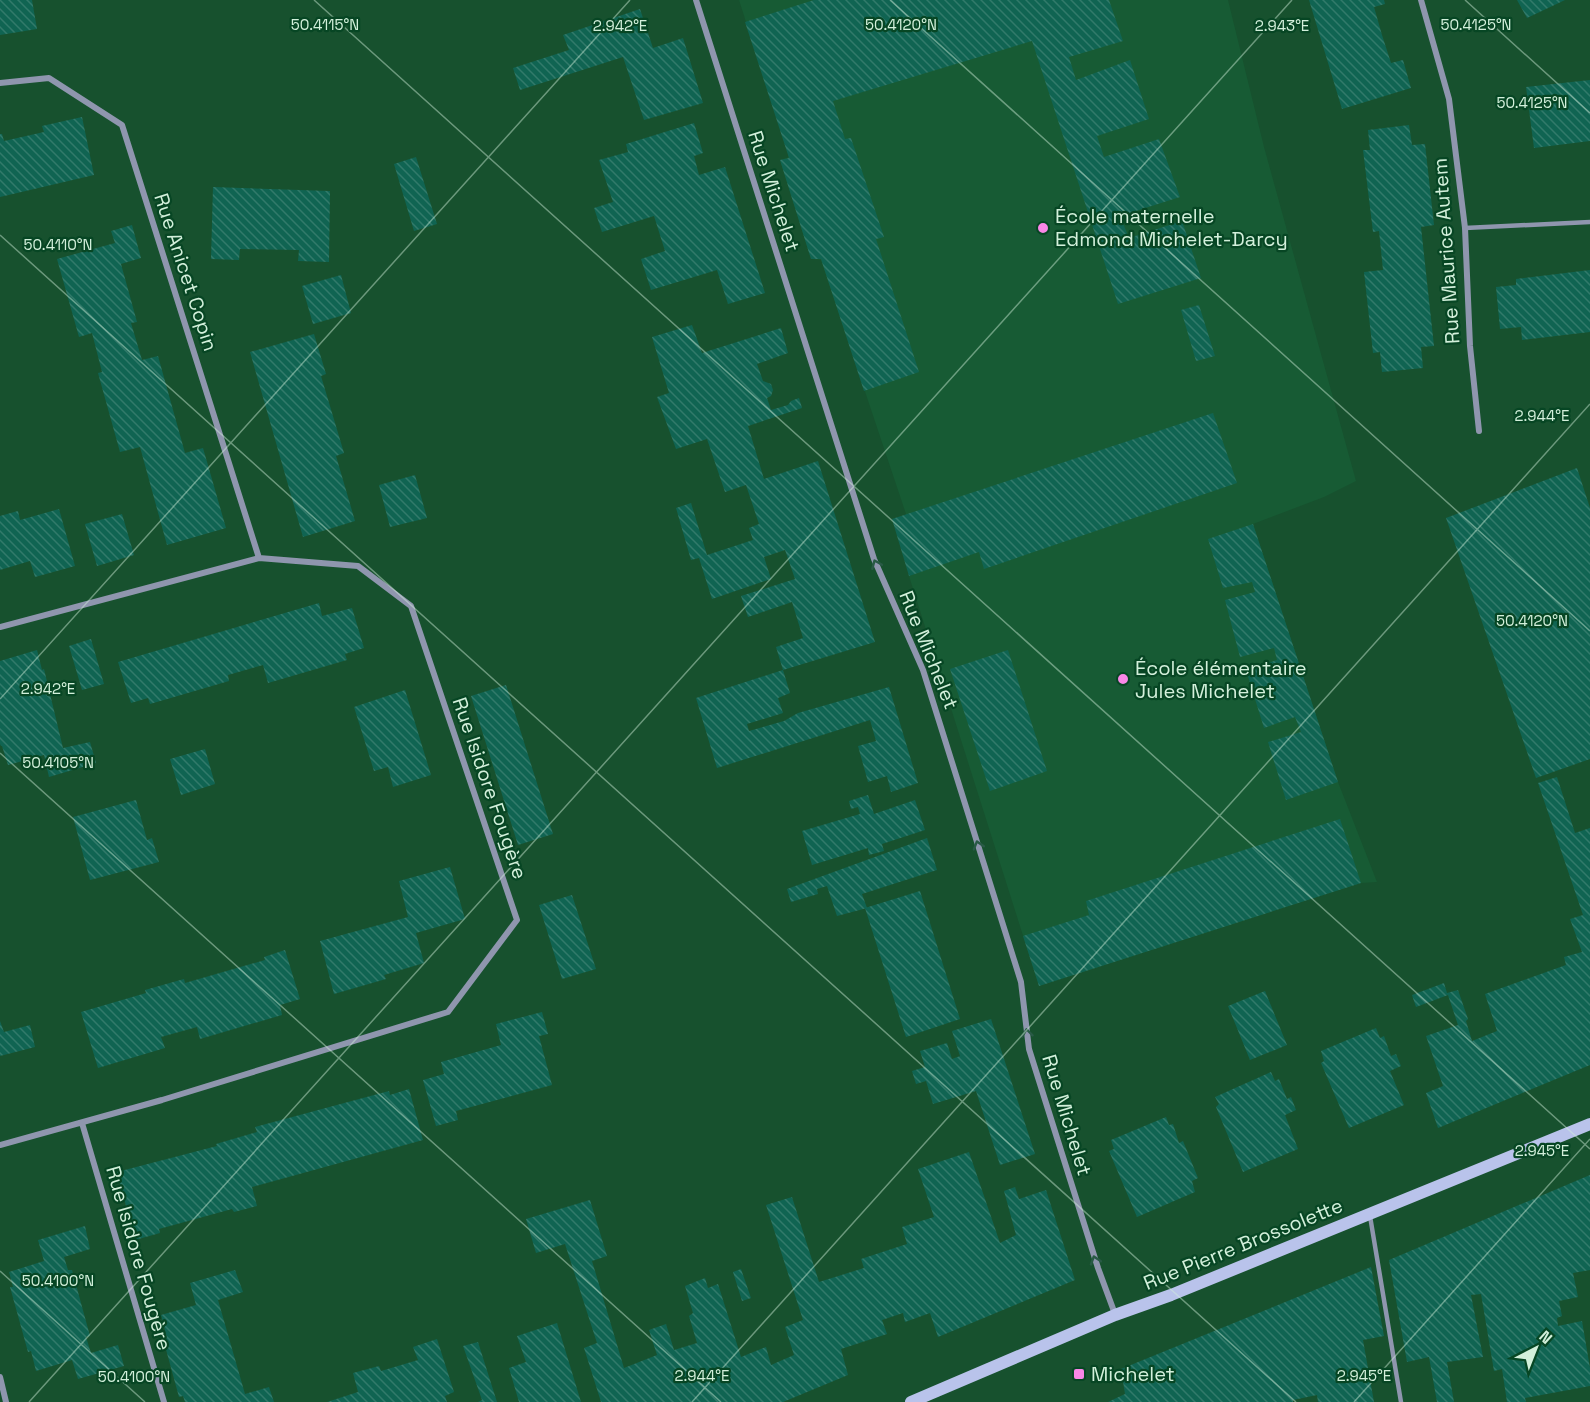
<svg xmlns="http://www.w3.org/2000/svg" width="1590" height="1402" viewBox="0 0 1590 1402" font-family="'Space Grotesk',sans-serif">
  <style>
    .built { fill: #175b34 }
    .building { fill: url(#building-back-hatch) }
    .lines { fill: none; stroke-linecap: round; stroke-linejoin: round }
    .service { stroke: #8f96ae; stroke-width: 4.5 }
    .minor { stroke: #8f96ae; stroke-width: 6 }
    .secondary { stroke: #b9c3eb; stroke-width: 12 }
    .oneway { stroke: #295a46 }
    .ticks { fill: none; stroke: #d3f0db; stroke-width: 1.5; stroke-opacity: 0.45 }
    .poi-dot { fill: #fa87e7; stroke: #074624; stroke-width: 2 }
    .labels { text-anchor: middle; stroke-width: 4.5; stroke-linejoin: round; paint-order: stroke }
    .street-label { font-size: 20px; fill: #d3f0db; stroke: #074624 }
    .poi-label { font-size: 20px; fill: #d3f0db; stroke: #074624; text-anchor: start }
    .ticks-label { font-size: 15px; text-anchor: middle; fill: #d3f0db; stroke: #074624; stroke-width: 4.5; stroke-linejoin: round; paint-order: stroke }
  </style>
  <defs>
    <pattern id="building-back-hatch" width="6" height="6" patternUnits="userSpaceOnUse" patternTransform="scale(1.5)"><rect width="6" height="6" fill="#106452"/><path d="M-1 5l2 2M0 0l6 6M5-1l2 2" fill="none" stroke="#327a6a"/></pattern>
  </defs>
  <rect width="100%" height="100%" fill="#17512e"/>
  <path class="built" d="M739,0h489l36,147 92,334 -32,16 -71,27 85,258 39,100 -16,1 -322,103 -130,-410 -3,-62 -85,-254 -10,-1 -31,-99 9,-3z"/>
  <path class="building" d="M0,0h32l5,29 -37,6z
    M814,0h295l14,41 -54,16 7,23 54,-20 19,59 -52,17 7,21 55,-18 21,58 -60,19 9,22 53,-17 19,57 -83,26 -86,-263 -199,60 12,38 6,-1 33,99 -8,2 43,133 -55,19 -43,-132h-10l-31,-99 9,-2 -44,-136z
    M1309,0h75l1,4 -11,3 8,28 9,28 12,-3 8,28 -69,21z
    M1517,0h48l-38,18z
    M640,9l13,39 30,-10 20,65 -59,17 -21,-63 -103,33 -7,-22 56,-18 -6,-15z
    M1590,80v61l-56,7 -8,-61z
    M82,117l12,58 -94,22v-63h2l2,7 40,-9 -2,-6z
    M694,123l9,30 -9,3 5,19 26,-8 40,126 -37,11 -11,-34 -66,20 -10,-31 24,-8 -11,-35 -52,16 -8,-24 19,-6 -14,-42 29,-8 -2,-8z
    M1409,125l3,20 13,-1 9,81 -13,2 13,119 -13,1 2,21 -41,4 -2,-20 -7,1 -9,-81 19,-2 -4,-39 -6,1 -10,-82h7l-2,-20z
    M416,157l21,67 -23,7 -20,-67z
    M213,187l117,4 -1,71 -31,-1 1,-11 -59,-1 -1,11 -28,-1z
    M132,225l9,33 -20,6 16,58 -6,1 11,37 16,-4 27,97 18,-5 23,80 -59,17 -27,-98 -20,5 -22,-79 4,-1 -10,-39 -13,4 -22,-78 58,-16 -4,-12z
    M1590,270v62l-68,8 -1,-13 -21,2 -4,-42 20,-2v-6z
    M341,275l10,38 -38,11 -11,-38z
    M1199,305l16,51 -19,5 -15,-51z
    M692,325l10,28 79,-25 7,25 -31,11 6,17 8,3 2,6 -2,6 -4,2 4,12 17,-5 3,-4 8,-3 3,10 -54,18 16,53 54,-18 57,181 -92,28 7,23 -12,5 5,15 -36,11 2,7 35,-10 14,-8 91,-26 29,96 -27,9 -4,-16 -19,6 -10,-36 18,-5 -6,-21 -153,48 -21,-70 87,-28 -7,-23 27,-9 -11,-36 -44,15 -7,-21 54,-17 -10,-29 -21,7 7,22 -59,20 -13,-41 -8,2 -15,-52 15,-5 16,52 46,-15 -4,-12 10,-4 -13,-39 -21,7 -18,-53 -31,10 -19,-52 12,-4 -17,-56z
    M314,334l12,40 -5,2 23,77 -8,3 19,65 -52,16 -53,-185z
    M1213,413l24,70 -253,86 -5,-17 -70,24 -17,-57z
    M1577,468l13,40v251l-54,19 -90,-260z
    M415,475l12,43 -37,9 -11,-42z
    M59,509l16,57 -40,11 -5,-16 -30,9v-54l18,-5 2,9z
    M122,514l12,41 -37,11 -12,-42z
    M1253,524l85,258 -52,18 -18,-58 33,-10 -6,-15 -31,11 -18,-58 31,-10 -3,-12 -34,9 -15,-57 30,-8 -3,-10 -29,6 -15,-49z
    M319,603l3,13 30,-8 12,40 -19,6 2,6 -79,23 -5,-18 -35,10 1,6 -79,23 -2,-6 -17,5 -13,-41z
    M91,639l13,45 -22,6 -13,-44z
    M37,650l5,20 2,-1 19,79 27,-6 6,21 -47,14 -5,-22 -36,10 -6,-19h-1l-1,-2v-83z
    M1008,650l39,121 -57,20 -40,-122z
    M506,685l47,149 -35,11 -47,-149z
    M405,690l26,85 -38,12 -5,-20 -14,4 -20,-64z
    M205,749l10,35 -34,11 -11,-36z
    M1557,777l18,56 15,-5v237l-152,63 -12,-35 17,-7 -17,-50 32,-11 -10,-30 -32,12 -4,-12 32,-12 3,10 11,-3 10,29 -2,2 6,20 25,-10 -12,-37 81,-29 -2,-8 18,-5 -12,-33 13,-4 -45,-132z
    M868,795l6,19 41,-14 10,30 -43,14 2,7 -15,4 -1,-7 -56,17 -10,-34 58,-17 -2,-7 -7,2 -2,-8z
    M136,800l11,40 5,-2 7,24 -69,18 -17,-63z
    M1340,819l21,64 -322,103 -16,-50 66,-21 -3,-14z
    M927,838l10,32 -75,24 5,14 -30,8 -10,-30 -10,3 1,5 -27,8 -4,-13z
    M450,867l15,52 -49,14 8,30 -40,12 2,4 -52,15 -14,-53 88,-24 -9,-36z
    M920,891l40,128 -54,18 -41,-129z
    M572,895l24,74 -34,10 -23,-74z
    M285,950l15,49 -20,6 2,10 -82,24 -3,-12 -36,10 4,11 -67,20 -17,-56 65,-19 -1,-3 39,-11 1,4 80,-23 -1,-3z
    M1265,991l22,54 -37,15 -22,-54z
    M542,1012l6,22 -9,2 13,49 -96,26 2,9 -22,6 -13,-46 21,-6 -3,-12 60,-17 -5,-21z
    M991,1019l44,135 -35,11 -24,-74 -43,13 -7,-23 -10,3 -4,-13 13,-4 -5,-16 27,-8 5,16 8,-3 -8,-25z
    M0,1021l4,11 26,-7 5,22 -35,9z
    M1376,1028l4,10 4,-2 7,20 5,-2 5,12 -11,5 14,34 -55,23 -28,-65 3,-2 -3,-10z
    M1271,1072l4,9 4,-2 8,20 4,-2 5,13 -11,5 13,34 -55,23 -27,-65 3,-3 -4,-7z
    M409,1089l14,51 -171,47 5,19 -23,6 -2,-3 -73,20 1,4 -25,7 -18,-68 100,-26 -1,-2 41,-12 -2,-5 134,-36 1,4z
    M1166,1117l3,8 4,-1 6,19 4,-2 15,37 -6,3 3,11 -58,25 -28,-66 5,-2 -3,-9z
    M969,1152l31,91 16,-8 -12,-44 11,-4 4,12 27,-9 29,90 -137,57 -8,-24 -25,9 -2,-9 -21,7 5,14 -46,15 7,26 -65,27h-182l-17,-54 13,-5 -32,-99 -29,9 -10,-34 64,-19 17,56 -15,5 32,107 33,-13 -8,-25 17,-6 8,26 23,-7 -8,-27 4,-3 -8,-27 20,-8 3,10 10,-4 23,73 25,-10 5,18 23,-10 -9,-28 18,-7 -37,-115 26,-8 27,85 45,-14 -3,-9 46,-15 -5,-17 32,-10 -16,-48z
    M1590,1175v95l-17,3 5,24 -19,4 3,15 -5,2 1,8 24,-5 8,47v18l-65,12 1,4h-19l-5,-33 -8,2 -13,-77 -10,1 12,62 -36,5 7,40h-17l-8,-45 -22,5 -18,-102z
    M85,1226l5,23 -26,8 4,13h4l18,66 -4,1 5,16 27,-8 6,21 -46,13 -6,-19 -36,11 -5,-20 -3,1 -18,-65h3l-4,-15 35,-11 -6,-21z
    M1371,1267l13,69 -21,4 11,62h-56l-1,-7 -24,5v2h-185l17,-8 -4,-25z
    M741,1269l10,29 -9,3 -9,-29z
    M235,1270l8,22 -25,8 27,94 24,-7 5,15h-89l-2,-6 -4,1 -17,-62 4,-1 -5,-19 35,-10 -6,-22z
    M557,1323l24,79h-62l-10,-34 17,-6 -9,-26z
    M437,1339l17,53 -9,4 2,6h-120l31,-10 -5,-19 26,-7 2,5 37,-11 -5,-13z
    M478,1342l19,60h-19l4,-2 -19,-54z"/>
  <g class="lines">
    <path class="service" d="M1465,228l125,-6
      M1370,1216l31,186"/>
    <path class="minor" d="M696,0l178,559 49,111 98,312 8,67 69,219 17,46
      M1421,0l28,99 16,129 5,118 9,85
      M0,83l49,-5 73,47 137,433
      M0,627l259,-69 99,8 53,40 106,314 -69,92 -286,88 -162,45
      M82,1123l82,279
      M0,1377l6,25"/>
    <path class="secondary" d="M911,1402l204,-87 56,-20 419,-171"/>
  </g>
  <defs><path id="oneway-chevron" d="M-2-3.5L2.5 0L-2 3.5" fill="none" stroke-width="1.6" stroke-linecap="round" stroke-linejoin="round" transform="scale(1.5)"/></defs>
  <g class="oneway">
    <use href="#oneway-chevron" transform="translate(876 564) rotate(-113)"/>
    <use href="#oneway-chevron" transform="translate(978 845) rotate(-107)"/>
    <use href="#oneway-chevron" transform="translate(1027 1033) rotate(-97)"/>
    <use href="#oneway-chevron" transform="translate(1095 1260) rotate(-108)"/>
  </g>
  <path class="ticks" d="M314,0l1276,1149M890,0l700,631M1465,0l125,113M0,235l1296,1167M0,699l630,-699M0,753l721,649M0,1271l145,131M29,1402l1263,-1402M692,1402l898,-998M1354,1402l236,-263"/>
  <g class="poi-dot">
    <circle cx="1043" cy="228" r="6"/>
    <circle cx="1123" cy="679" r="6"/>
    <rect x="1073" y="1368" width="12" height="12" rx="3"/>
  </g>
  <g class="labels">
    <g class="street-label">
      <text transform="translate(774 191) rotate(72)" y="7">Rue Michelet</text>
      <text transform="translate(1446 251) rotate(-94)" y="7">Rue Maurice Autem</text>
      <text transform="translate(186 272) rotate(72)" y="7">Rue Anicet Copin</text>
      <text transform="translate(929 650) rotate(68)" y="7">Rue Michelet</text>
      <text transform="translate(490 788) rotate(71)" y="7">Rue Isidore Fougère</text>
      <text transform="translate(1067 1115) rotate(73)" y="7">Rue Michelet</text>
      <text transform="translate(1243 1244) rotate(-22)" y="7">Rue Pierre Brossolette</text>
      <text transform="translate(139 1258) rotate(74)" y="7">Rue Isidore Fougère</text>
    </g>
    <g class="poi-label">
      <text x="1055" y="223">École maternelle<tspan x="1055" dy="23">Edmond Michelet-Darcy</tspan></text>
      <text x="1135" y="675">École élémentaire<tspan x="1135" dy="23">Jules Michelet</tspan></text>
      <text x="1091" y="1381">Michelet</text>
    </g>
  </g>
  <g class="ticks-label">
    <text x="325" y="30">50.4115°N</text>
    <text x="901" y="30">50.4120°N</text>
    <text x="1476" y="30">50.4125°N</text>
    <text x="620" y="31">2.942°E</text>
    <text x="1282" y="31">2.943°E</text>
    <text x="1532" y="108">50.4125°N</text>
    <text x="58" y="250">50.4110°N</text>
    <text x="1542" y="421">2.944°E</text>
    <text x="1532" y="626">50.4120°N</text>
    <text x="48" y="694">2.942°E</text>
    <text x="58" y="768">50.4105°N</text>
    <text x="1542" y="1156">2.945°E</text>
    <text x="58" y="1286">50.4100°N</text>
    <text x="702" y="1381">2.944°E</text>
    <text x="1364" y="1381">2.945°E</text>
    <text x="134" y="1382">50.4100°N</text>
  </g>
  <g transform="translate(1536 1348) rotate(42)" stroke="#074624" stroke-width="4.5" paint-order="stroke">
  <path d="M0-4.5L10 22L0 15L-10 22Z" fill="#d3f0db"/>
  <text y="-9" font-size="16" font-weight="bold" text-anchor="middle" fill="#d3f0db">N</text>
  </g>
</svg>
